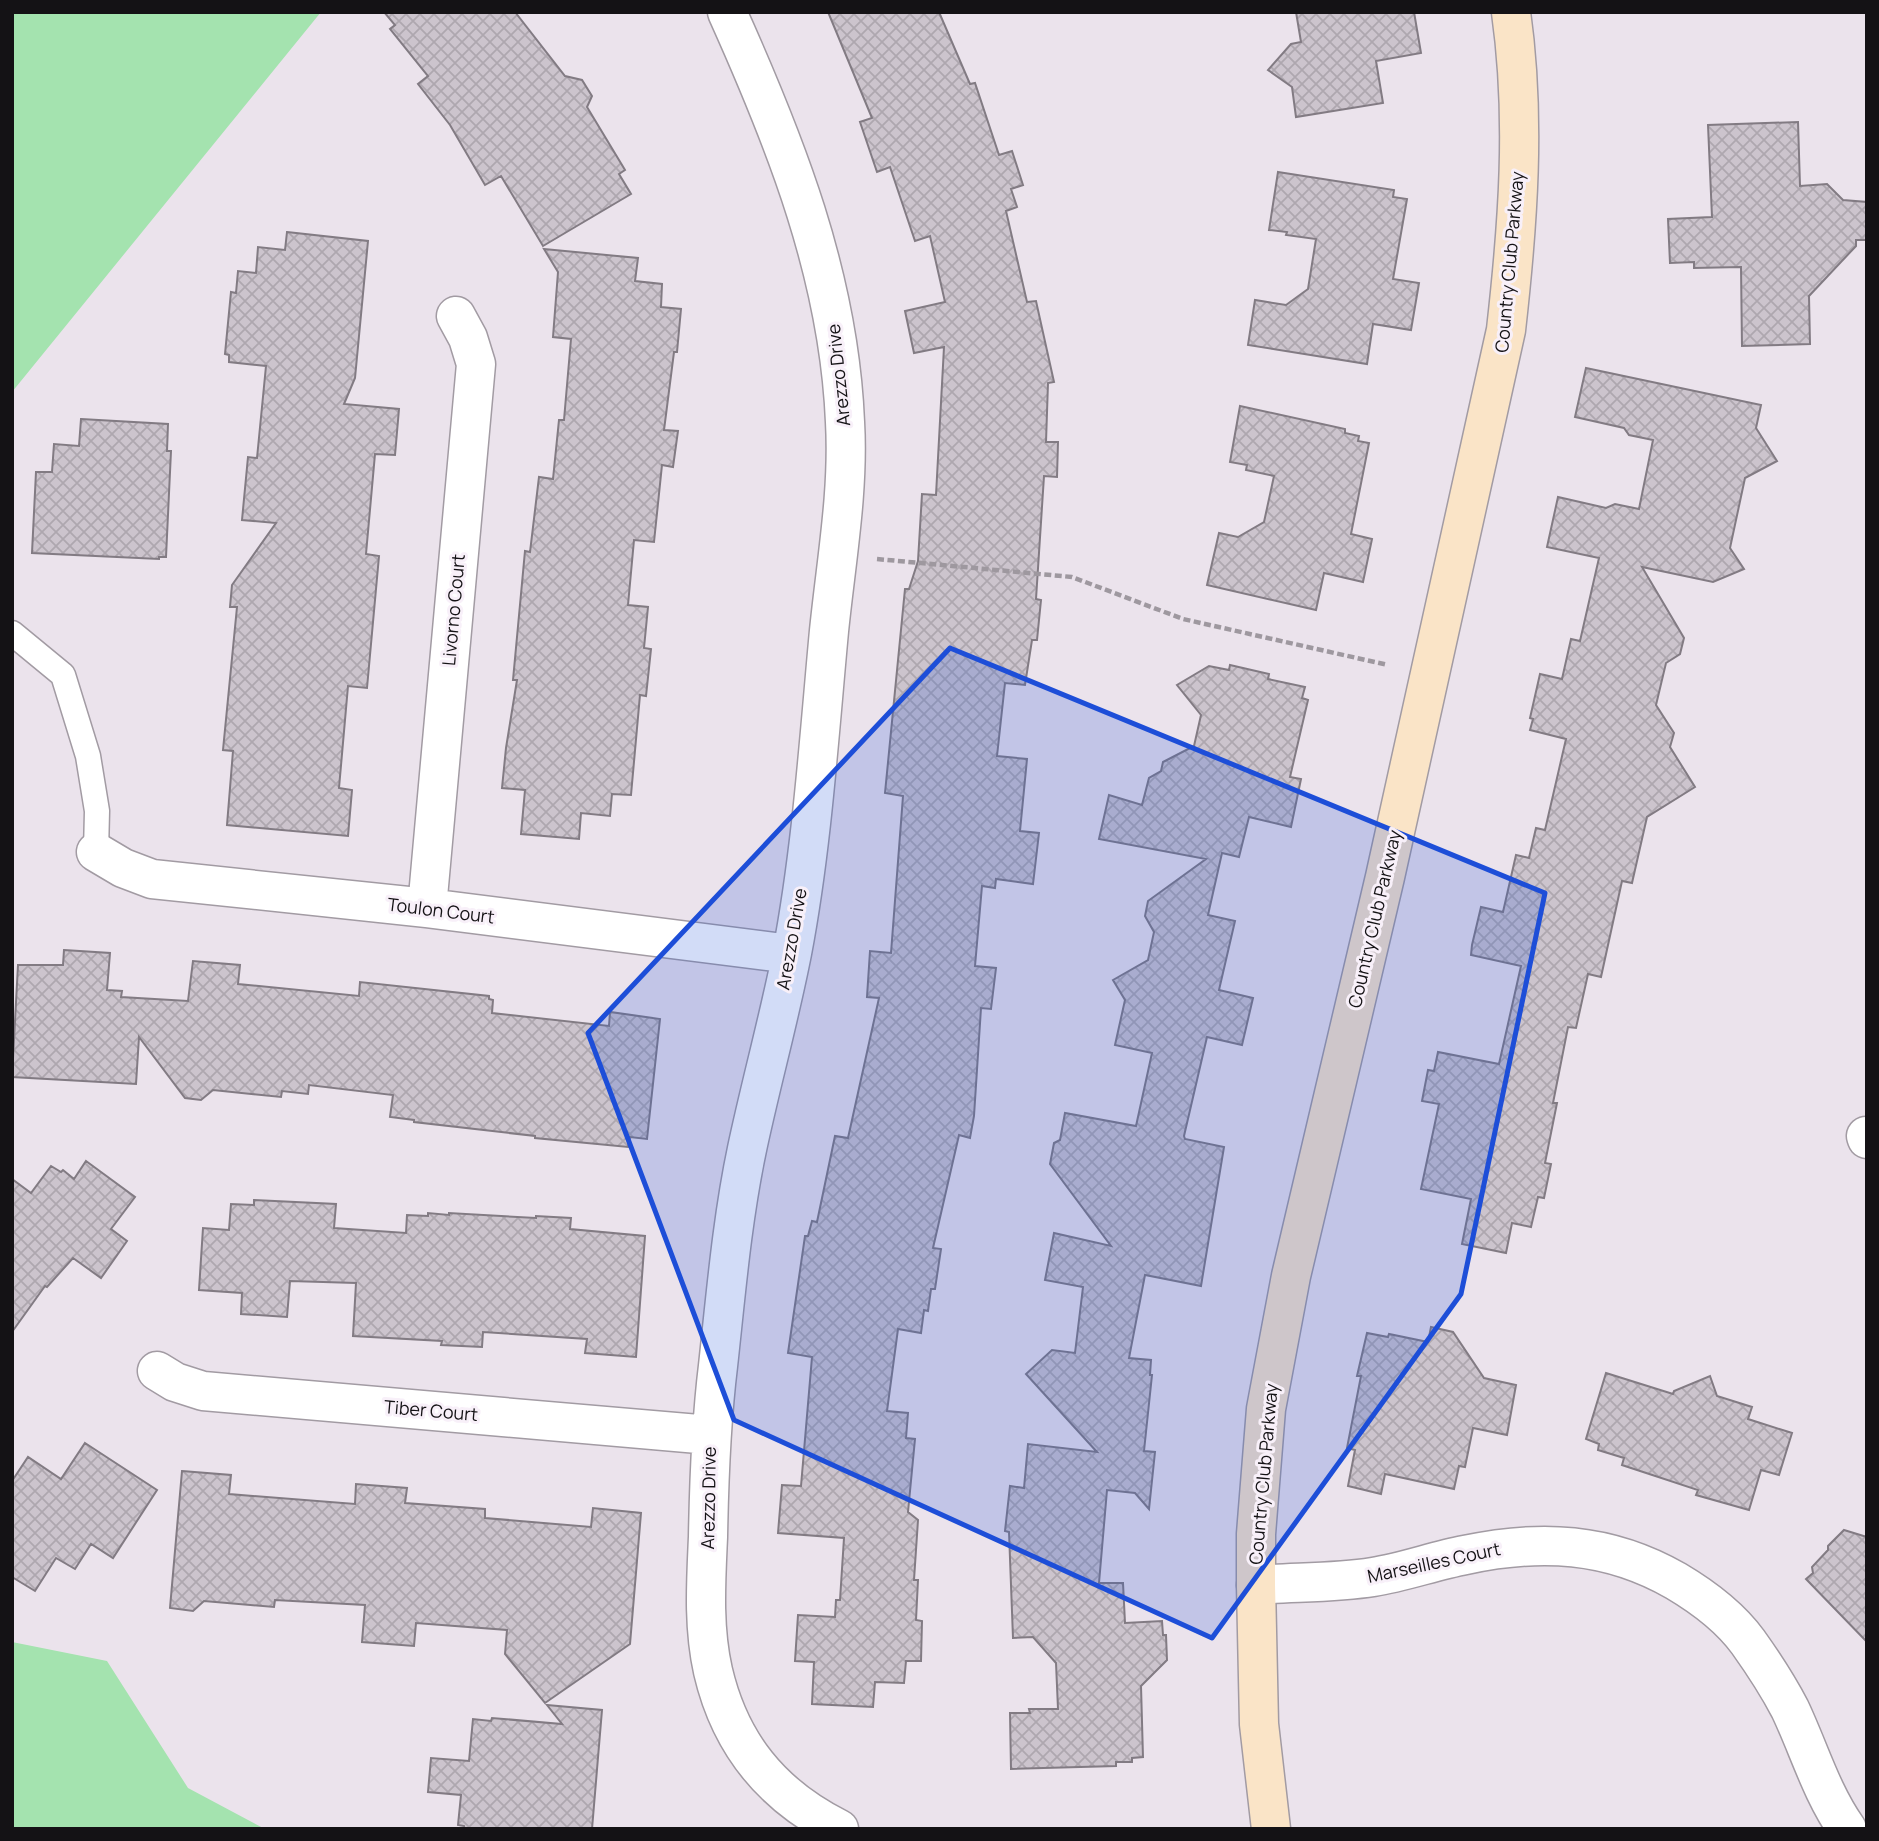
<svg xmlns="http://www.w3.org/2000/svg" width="1879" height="1841" viewBox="0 0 1879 1841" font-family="Manrope,sans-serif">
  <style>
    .green { fill: #a4e3af }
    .building { fill: url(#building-cross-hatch); stroke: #827b83; stroke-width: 2 }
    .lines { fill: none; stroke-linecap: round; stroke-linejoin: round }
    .lane-casing { stroke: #a29ba3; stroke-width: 27 }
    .street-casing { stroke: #a29ba3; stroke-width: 41 }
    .secondary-casing { stroke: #a29ba3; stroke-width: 41 }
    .path { stroke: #9e989f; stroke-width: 4.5; stroke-dasharray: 7 3.5; stroke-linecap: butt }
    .lane { stroke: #fff; stroke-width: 24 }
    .street { stroke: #fff; stroke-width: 38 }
    .secondary { stroke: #fae4c7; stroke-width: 38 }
    .marked { fill: #1d4ed8; fill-opacity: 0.2; stroke: #1d4ed8; stroke-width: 5; stroke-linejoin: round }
    .labels { text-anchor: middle; stroke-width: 6; stroke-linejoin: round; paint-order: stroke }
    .street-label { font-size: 18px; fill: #141215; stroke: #f8f0f9 }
  </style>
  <defs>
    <pattern id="building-cross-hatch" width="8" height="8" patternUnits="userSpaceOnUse" patternTransform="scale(1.75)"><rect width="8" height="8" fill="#ccc4cd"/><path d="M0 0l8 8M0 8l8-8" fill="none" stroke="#aea7af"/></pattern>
  </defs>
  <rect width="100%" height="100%" fill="#ebe3ec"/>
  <path class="green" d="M12,12h309l-309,380z
    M12,1642l95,19 81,127 77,41h-253z"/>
  <path class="building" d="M384,12h131l50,64 17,4 10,16 -5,11 38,63 -6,4 12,20 -88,52 -42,-70 -16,9 -35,-60 -32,-41 10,-8 -38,-47 5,-4z
    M828,12h111l31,72 5,-1 24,72 13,-4 11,34 -12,4 6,18 -11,4 21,91 9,-1 18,81 -6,1 -2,59h12l-1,35 -13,-1 -8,123 5,1 -4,40h-5l-7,45 -20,-2 -8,73 30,3 -7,72 19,2 -6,51 -37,-5 -1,9 -13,-2 -7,80 21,2 -5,41 -10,-1 -7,108 -4,22 -11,-3 -26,113 8,1 -6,40h-4l-3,22 -4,-1 -3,23 -23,-4 -11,82 21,2 -2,25 9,1 -7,73 10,8 -4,60h4l-2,40 6,1 -1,40h-15l-2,22 -29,-1 -2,25 -61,-3 2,-42 -19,-1 3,-46 37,2 1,-17h4l4,-62 -66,-5 4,-48 19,1 11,-129 -24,-4 17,-117h3l4,-15 5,1 18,-86 13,2 31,-140 -12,-1 3,-46 21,2 12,-157 -18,-3 20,-204h4l9,-28 4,-67 14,1 8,-148 -30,6 -9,-42 40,-9 -15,-66 -15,5 -25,-74 -13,5 -17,-50 12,-4z
    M1296,12h118l7,41 -45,8 7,42 -87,14 -4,-30 -24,-17 23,-26 10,-2z
    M1798,122l2,64 27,-2 16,16 24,2v38h-11v6l-47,50 1,48 -68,2 -1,-79 -47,1v-6l-24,1 -2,-44 44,-2 -4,-92z
    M1278,172l116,18 -1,7 14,2 -14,80 26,4 -8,47 -38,-6 -6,40 -119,-19 7,-45 31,5 22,-16 8,-50 -30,-4 1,-3 -18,-2z
    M287,232l81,9 -13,137 -11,26 55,5 -4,46 -20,-1 -9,100 13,2 -12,132 -19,-2 -9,102 13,2 -4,46 -121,-11 6,-74 -10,-1 14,-143h-7l2,-22 44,-62 -34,-3 6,-63 9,1 9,-92 -37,-4v-7l-4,-1 6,-62 5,1 2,-22 18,2 2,-26 27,3z
    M544,249l94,9 -3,23 27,3 -1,23 20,2 -4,43h-3l-10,78 14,1 -5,36 -11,-2 -8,77 -20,-2 -6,65 20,2 -4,41 7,1 -5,47 -6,-1 -9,100 -19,-1 -2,22 -29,-3 -2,26 -58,-5 4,-44 -23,-2 4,-40 11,-68h-4l12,-129 5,1 9,-75 14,2 6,-59h5l7,-81 -18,-2 5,-65z
    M1586,368l175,37 -5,23 21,33 -32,17 -15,70 14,21 -31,13 -71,-15 42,71 -4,16 -14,9 -10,42 18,28 -4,14 25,40 -48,30 -15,66 -10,-2 -21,96 -13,-3 -12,54 -8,-1 -15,76h4l-12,60 6,1 -7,34 -6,-1 -7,30 -19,-4 -6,30 -44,-9 9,-45 -50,-10 18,-85 -17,-3 6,-31 6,1 4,-19 61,12 22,-98 -50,-11 1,-10 9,-38 22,5 13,-57 13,3 7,-30 9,2 21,-91 -36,-9 3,-11 -3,-1 10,-44 22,5 9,-40 9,2 19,-83 -52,-11 11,-50 48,11 9,-4 24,5 14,-69 -24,-5 -5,-7 -49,-11z
    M1240,406l105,23v4l14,3 -1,5 11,2 -18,91 21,5 -9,43 -39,-9 -8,37 -109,-25 12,-52 19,4 26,-15 10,-46 -28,-6 1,-5 -17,-3z
    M81,419l87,5 -1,27h4l-5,106h-7v2l-127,-6 4,-81h16l2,-28 25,2z
    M1230,665l39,9 -1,5 37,8 -3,11 6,2 -18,77 11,2 -10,48 -42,-10 -10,40 -17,-4 -14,62 27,6 -16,69 34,8 -11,47 -35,-8 -23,99 1,3 39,8 -23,139 -56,-11 -16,83 22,2 -1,15h2l-8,76 11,1 -6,57 -14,-16 -28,-3 -8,93h24l2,40 37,-2 1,14h3l1,25 -26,26 2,71 -11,1v4h-16v4l-105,3 -1,-56h20l-1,-4h29l-2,-46 -23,-26 -20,1 -4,-106 -4,-1 5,-45 14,2 4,-44 69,8 -71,-78 26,-24 23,3 8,-66 -38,-7 9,-47 57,13 -61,-82 4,-21 6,-3 5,-27 71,13 16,-73 -37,-8 10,-45 -12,-20 35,-20 6,-28 -9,-16 3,-15 58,-42 -107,-20 10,-44 33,10 7,-27 12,-7 2,-9 31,-16 7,-31 -24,-30 32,-19 20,4z
    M64,950l46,3 -3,37 15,1 -1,6 67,4 5,-40 47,4 -2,19 121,12 1,-14 129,14v3l4,1 -1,13 117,13 1,-14 50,7 -13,120 -17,-2 -2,10 -93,-9v-2l-121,-14v-2l-24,-3 3,-22 -84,-10 -1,9 -26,-3 -1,6 -68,-7 -12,10 -16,-2 -46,-61 -3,47 -124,-7 6,-112h45z
    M86,1161l49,36 -24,32 16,12 -26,37 -28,-20 -26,29 -2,-1 -33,46v-153l19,14 20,-27 10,6 2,-2 11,9z
    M254,1200l82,4 -2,24 72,5 1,-18 21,1v-3l21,2v-2l87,5v-2l35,2 -1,11 75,7 -9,121 -51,-4 2,-14 -104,-7 -1,15 -41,-2 1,-4 -89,-5 3,-53 -66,-2 -3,36 -46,-3 1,-21 -43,-3 4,-62 26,2 2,-26 23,1z
    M1431,1327l22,5 31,46 32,7 -9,50 -34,-7 -8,39 -6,-1 -5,23 -69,-15 -4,20 -33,-8 7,-36 -8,-2 14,-72h-4l10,-43 21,4 1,-3 39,8z
    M1606,1373l67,21 1,-3 36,-15 7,20 35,11 -4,12 44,14 -13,42 -18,-5 -12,40 -53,-15 2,-5 -76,-25 2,-7 -26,-8 1,-6 -13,-5z
    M85,1443l72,47 -44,68 -22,-14 -16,25 -19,-11 -21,33 -23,-14v-96l16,-24 33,22z
    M182,1471l49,4 -2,19 126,10 1,-20 51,4 -2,15 80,6v9l106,9 2,-19 48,5 -11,131 -85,59 -40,-49 2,-24 -91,-7 -2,23 -52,-4 3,-37 -90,-5 -1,7 -70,-6 -11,10 -23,-3z
    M1844,1530l23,7v105l-61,-63 7,-6 -1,-6 16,-17v-4z
    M547,1705l55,5 -10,119h-128v-3l-6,-1 3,-30 -33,-3 3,-34 38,3 4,-42 18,2 1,-3 70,6z"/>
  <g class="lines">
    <g class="lane-casing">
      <path id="lane" d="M12,633l51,42 25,81 9,55 -1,41"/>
    </g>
    <g class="street-casing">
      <path id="street" d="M727,12c59,131 112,265 118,410 4,69 -9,140 -16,209 -10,107 -17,217 -37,322 -13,66 -31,130 -45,196 -15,71 -21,144 -29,217 -7,57 -9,114 -10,171 -2,45 -5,90 5,134 17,73 58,124 126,158
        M96,852l27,16 29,11 275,29 364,46
        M427,908l49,-544 -8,-26 -12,-22
        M1866,1136l1,3
        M157,1371l18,11 28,9 507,44
        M1256,1585c39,-3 79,-2 117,-8 31,-5 61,-16 92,-22 75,-16 143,-13 211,26 27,16 53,35 72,61 15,21 30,44 42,67 19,40 31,83 57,120"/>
    </g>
    <g class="secondary-casing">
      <path id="secondary" d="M1271,1829l-12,-105 -3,-139v-51l10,-125 25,-133 94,-399 121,-547c12,-106 20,-212 5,-318"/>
    </g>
    <path class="path" d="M877,559l195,18 111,42 205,46"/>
    <use href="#lane" class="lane"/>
    <use href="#street" class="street"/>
    <use href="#secondary" class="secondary"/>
  </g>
  <path class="marked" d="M950,648l595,245 -84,401 -249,344 -478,-218 -146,-387z"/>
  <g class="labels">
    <g class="street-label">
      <text transform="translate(1510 262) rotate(-85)" y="6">Country Club Parkway</text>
      <text transform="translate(839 375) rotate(-96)" y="6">Arezzo Drive</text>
      <text transform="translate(454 610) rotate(-85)" y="6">Livorno Court</text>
      <text transform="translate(441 911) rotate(7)" y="6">Toulon Court</text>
      <text transform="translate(1375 919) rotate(-77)" y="6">Country Club Parkway</text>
      <text transform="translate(792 939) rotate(-80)" y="6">Arezzo Drive</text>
      <text transform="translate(431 1411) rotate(5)" y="6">Tiber Court</text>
      <text transform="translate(1264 1474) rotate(-85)" y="6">Country Club Parkway</text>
      <text transform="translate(709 1498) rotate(-89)" y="6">Arezzo Drive</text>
      <text transform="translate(1434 1563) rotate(-12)" y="6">Marseilles Court</text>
    </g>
  </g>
  <rect width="1879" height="1841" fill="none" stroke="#141215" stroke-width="28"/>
</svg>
